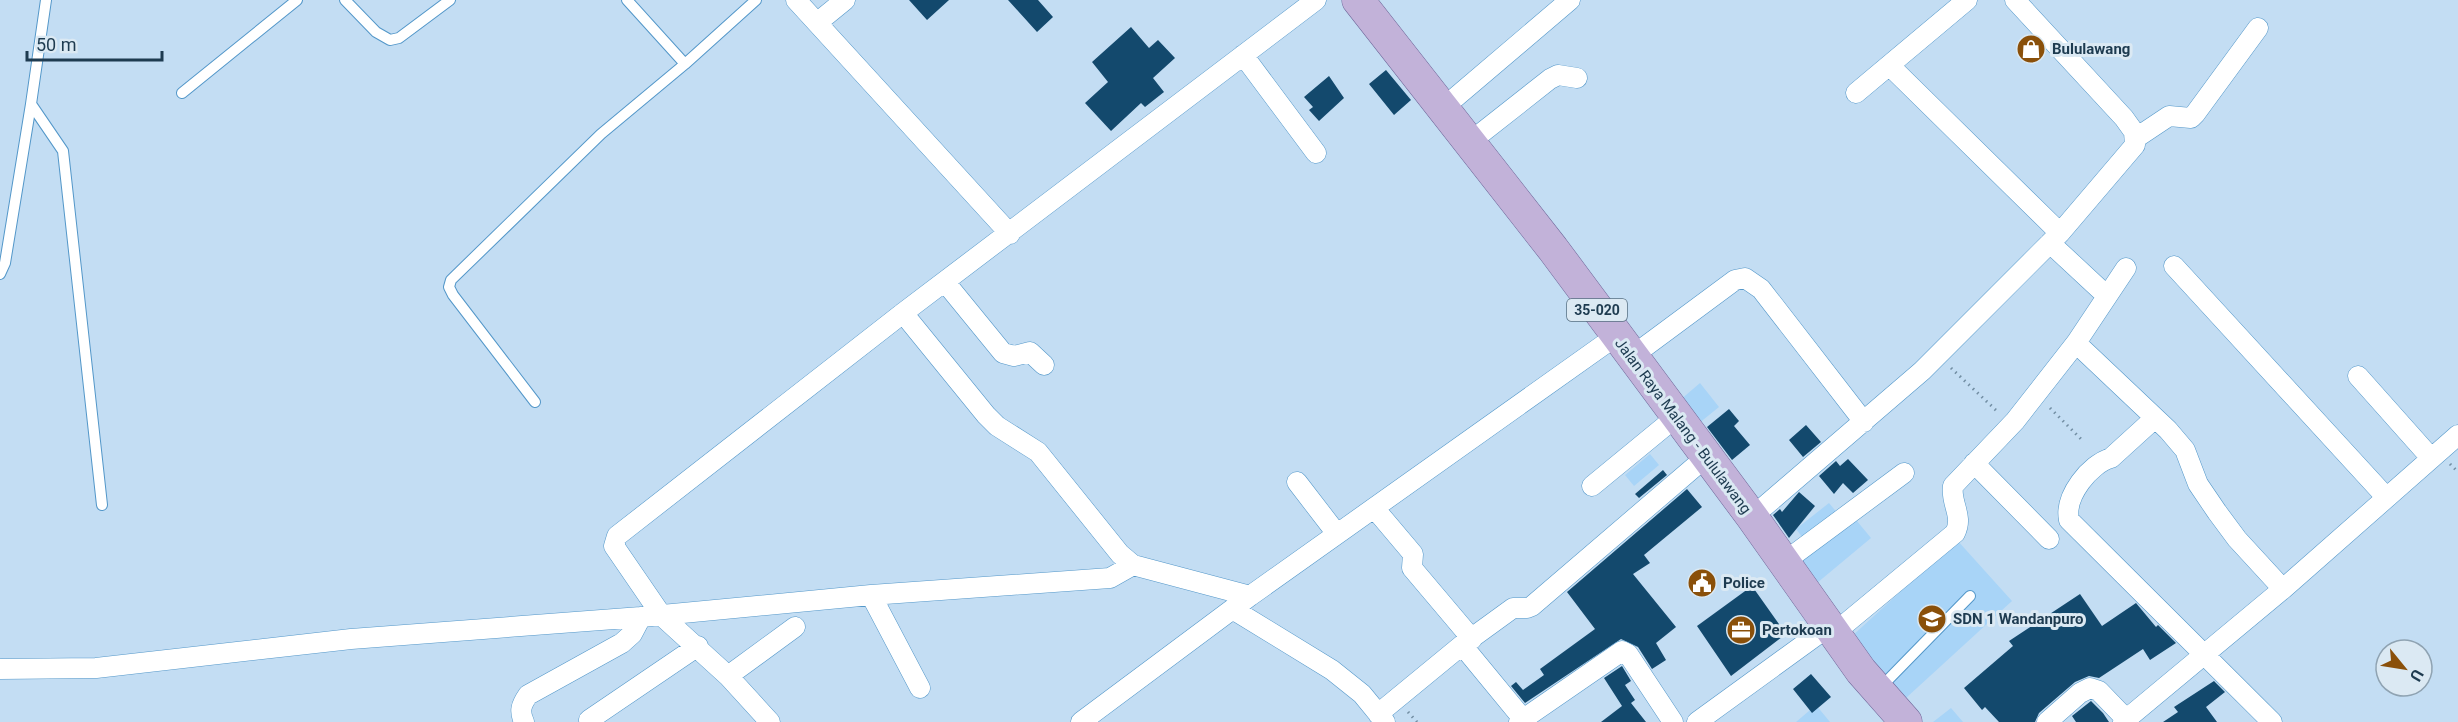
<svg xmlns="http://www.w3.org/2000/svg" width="2458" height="722" viewBox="0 0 2458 722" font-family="Roboto,sans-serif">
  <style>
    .built { fill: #a8d4f7 }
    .building { fill: #13496d }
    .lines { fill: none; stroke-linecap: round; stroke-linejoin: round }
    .lane-casing { stroke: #5397c9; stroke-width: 12 }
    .street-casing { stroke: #5397c9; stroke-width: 21 }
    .primary-casing { stroke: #6e6799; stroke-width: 33 }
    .path { stroke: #728ea3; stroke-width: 3; stroke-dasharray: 1.5 4.5; stroke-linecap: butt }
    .lane { stroke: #fff; stroke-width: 10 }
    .street { stroke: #fff; stroke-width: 20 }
    .primary { stroke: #c2b2d9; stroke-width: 32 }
    .labels { text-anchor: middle; stroke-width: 6; stroke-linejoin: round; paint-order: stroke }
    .shield { fill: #dbe9f3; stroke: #576f81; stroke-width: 1.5 }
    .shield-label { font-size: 14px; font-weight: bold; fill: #1e3b50 }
    .poi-label { font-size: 15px; font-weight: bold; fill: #1e3b50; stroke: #dbe9f3; text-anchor: start }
    .street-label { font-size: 15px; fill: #1e3b50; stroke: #dbe9f3 }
  </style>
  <rect width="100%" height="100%" fill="#c3ddf3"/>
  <path class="built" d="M1700,383l19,24 -21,17 -19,-23z
    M1650,454l9,11 -25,21 -9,-11z
    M1829,503l10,12 -33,27 -10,-13z
    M1852,515l19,23 -54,45 -19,-22z
    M1957,540l55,61 -106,97 -55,-61z
    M1816,705l14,17h-34z
    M1951,708l12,14h-30z"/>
  <path class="building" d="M909,0h40l-22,20z
    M1008,0h30l15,17 -16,15z
    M1131,27l18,21 9,-8 17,18 -22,20 11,14 -19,15 -4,-4 -30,28 -26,-28 23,-21 -16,-20z
    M1386,70l25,30 -17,15 -25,-31z
    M1329,76l15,22 -25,23 -10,-11 4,-3 -9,-10z
    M1729,409l10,12 -5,5 16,19 -18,15 -25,-33z
    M1806,425l15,17 -18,15 -14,-17z
    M1848,459l20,21 -15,13 -10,-10 -9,11 -15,-18 17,-15 4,5z
    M1663,470l4,5 -28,23 -4,-4z
    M1687,489l15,18 -58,48 6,8 -17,11 43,53 -20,16 10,17 -14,9 -14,-22 -17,-8 -96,64 -14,-17 5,-4 7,8 21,-15 -4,-6 55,-40 -28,-37z
    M1799,492l16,14 -26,32 -16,-23 7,-6 2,3z
    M1752,586l34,48 -55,42 -34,-50z
    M2080,594l22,32 34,-23 20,24 2,-2 18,18 -26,17 -7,-11 -44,29 -10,-2 -14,6 -36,31 -4,9h-36l-14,-15 -3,3 -18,-22 49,-42 -4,-5z
    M1622,666l9,15 -6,4 10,15 -4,3 15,19h-45l21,-16 -18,-28z
    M1811,674l20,23 -19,16 -19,-24z
    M2214,681l11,11 -19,15 11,15h-54l15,-10 -4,-5z
    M2091,701l12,12 6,9h-33l-4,-6z"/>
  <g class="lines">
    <g class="lane-casing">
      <path id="lane" d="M46,0l-15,104 32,47 39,354
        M345,0l31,32 14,8 9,-2 51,-38
        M627,0l58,64 71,-64
        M182,93l115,-93
        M0,274l5,-11 26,-159
        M535,402l-82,-107 -4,-8 2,-7 150,-146 84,-70
        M1880,688l90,-92"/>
    </g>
    <g class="street-casing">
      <path id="street" d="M796,0l214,234
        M818,22l27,-22
        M1243,55l73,98
        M1890,66l170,167
        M1856,93l111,-93
        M1443,108l127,-108
        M2136,138l33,-22 22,2 4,-4 63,-86
        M1470,142l80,-63 8,-4 19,3
        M2050,243l57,53
        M2174,266l212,231
        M945,282l58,71 11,3 16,-4 14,13
        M903,313l83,102 11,11 41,26 82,102 13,11 117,31
        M2076,343l92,87 17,20 13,34 19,28 20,27 46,50
        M1631,357l104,-77 10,-2 16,11 103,133
        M2358,376l73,82
        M2155,418l-44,40c-21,6 -47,38 -42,62l203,202
        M1974,463l75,76
        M1297,482l40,52
        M1592,486l84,-69
        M1375,509l38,45 -1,14 60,71
        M1752,517l170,-146 138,-138 75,-88 -1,-13 -10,-14 -109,-118
        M1784,562l120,-89
        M871,595l49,93
        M1234,610l98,60 30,24 23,28
        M1833,634l122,-101c9,-17 -5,-30 -2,-47l62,-65 61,-78 50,-75
        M1462,645l61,74
        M0,669l96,-1 255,-29 290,-22
        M728,676l67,-49
        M1378,714l84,-69 51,-37h14l5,-2 174,-149
        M589,720l109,-74
        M524,722c-5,-11 -3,-17 4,-27l94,-52 10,-9 9,-17 230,-22 239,-17 23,-13
        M770,722l-42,-46 -66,-60 -48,-70 3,-10 286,-223 413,-313
        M1081,722l169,-126 366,-260
        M1519,722l103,-71 6,3 45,68
        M1697,722l131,-95
        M2047,722l33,-29 10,-5 9,3 27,28
        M2123,722l160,-133 175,-154"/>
    </g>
    <g class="primary-casing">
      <path id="primary" d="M1358,0l195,249 199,268 109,154 45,51"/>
    </g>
    <path class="path" d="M1951,368l48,45
      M2050,408l32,32
      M2450,464l8,8
      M1408,712l9,10"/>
    <use href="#lane" class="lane"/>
    <use href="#street" class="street"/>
    <use href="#primary" class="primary"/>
  </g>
  <defs>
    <g id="shop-disc" transform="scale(1.5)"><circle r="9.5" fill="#8a500a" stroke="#dbe9f3"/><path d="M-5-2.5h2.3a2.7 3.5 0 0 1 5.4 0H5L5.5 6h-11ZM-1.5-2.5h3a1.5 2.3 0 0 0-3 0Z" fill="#fff"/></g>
    <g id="civic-disc" transform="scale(1.5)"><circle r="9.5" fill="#8a500a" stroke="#dbe9f3"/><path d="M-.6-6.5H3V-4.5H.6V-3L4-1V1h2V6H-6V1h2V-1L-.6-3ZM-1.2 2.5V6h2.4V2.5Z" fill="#fff"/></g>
    <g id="school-disc" transform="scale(1.5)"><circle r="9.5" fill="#8a500a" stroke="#dbe9f3"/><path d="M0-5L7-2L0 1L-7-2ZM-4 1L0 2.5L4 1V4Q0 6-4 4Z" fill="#fff"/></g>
    <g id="office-disc" transform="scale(1.5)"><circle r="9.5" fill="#8a500a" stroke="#dbe9f3"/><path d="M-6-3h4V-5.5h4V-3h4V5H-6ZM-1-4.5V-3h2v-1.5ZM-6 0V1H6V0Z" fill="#fff"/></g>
  </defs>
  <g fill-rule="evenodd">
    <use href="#shop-disc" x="2031" y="49"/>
    <use href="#civic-disc" x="1702" y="583"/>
    <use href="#school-disc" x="1932" y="619"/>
    <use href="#office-disc" x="1741" y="630"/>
  </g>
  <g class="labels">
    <rect class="shield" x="1567" y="299" width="60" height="22" rx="4.5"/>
    <g class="shield-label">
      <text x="1597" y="315">35-020</text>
    </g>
    <g class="poi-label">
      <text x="2052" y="54">Bululawang</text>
      <text x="1723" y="588">Police</text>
      <text x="1953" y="624">SDN 1 Wandanpuro</text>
      <text x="1762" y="635">Pertokoan</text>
    </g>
    <g class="street-label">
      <text transform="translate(1683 426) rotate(53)" y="5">Jalan Raya Malang - Bululawang</text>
    </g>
  </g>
  <g transform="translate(2404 668) rotate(120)"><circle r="28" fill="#dbe9f3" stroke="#8fa3b2" stroke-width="1.5"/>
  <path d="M0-4.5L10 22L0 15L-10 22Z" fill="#8a500a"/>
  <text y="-9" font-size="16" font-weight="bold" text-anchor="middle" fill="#1e3b50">U</text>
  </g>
  <path d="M27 51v9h135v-9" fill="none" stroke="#1e3b50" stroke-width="3"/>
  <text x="36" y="51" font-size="18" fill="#1e3b50" stroke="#dbe9f3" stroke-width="4.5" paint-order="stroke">50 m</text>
</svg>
